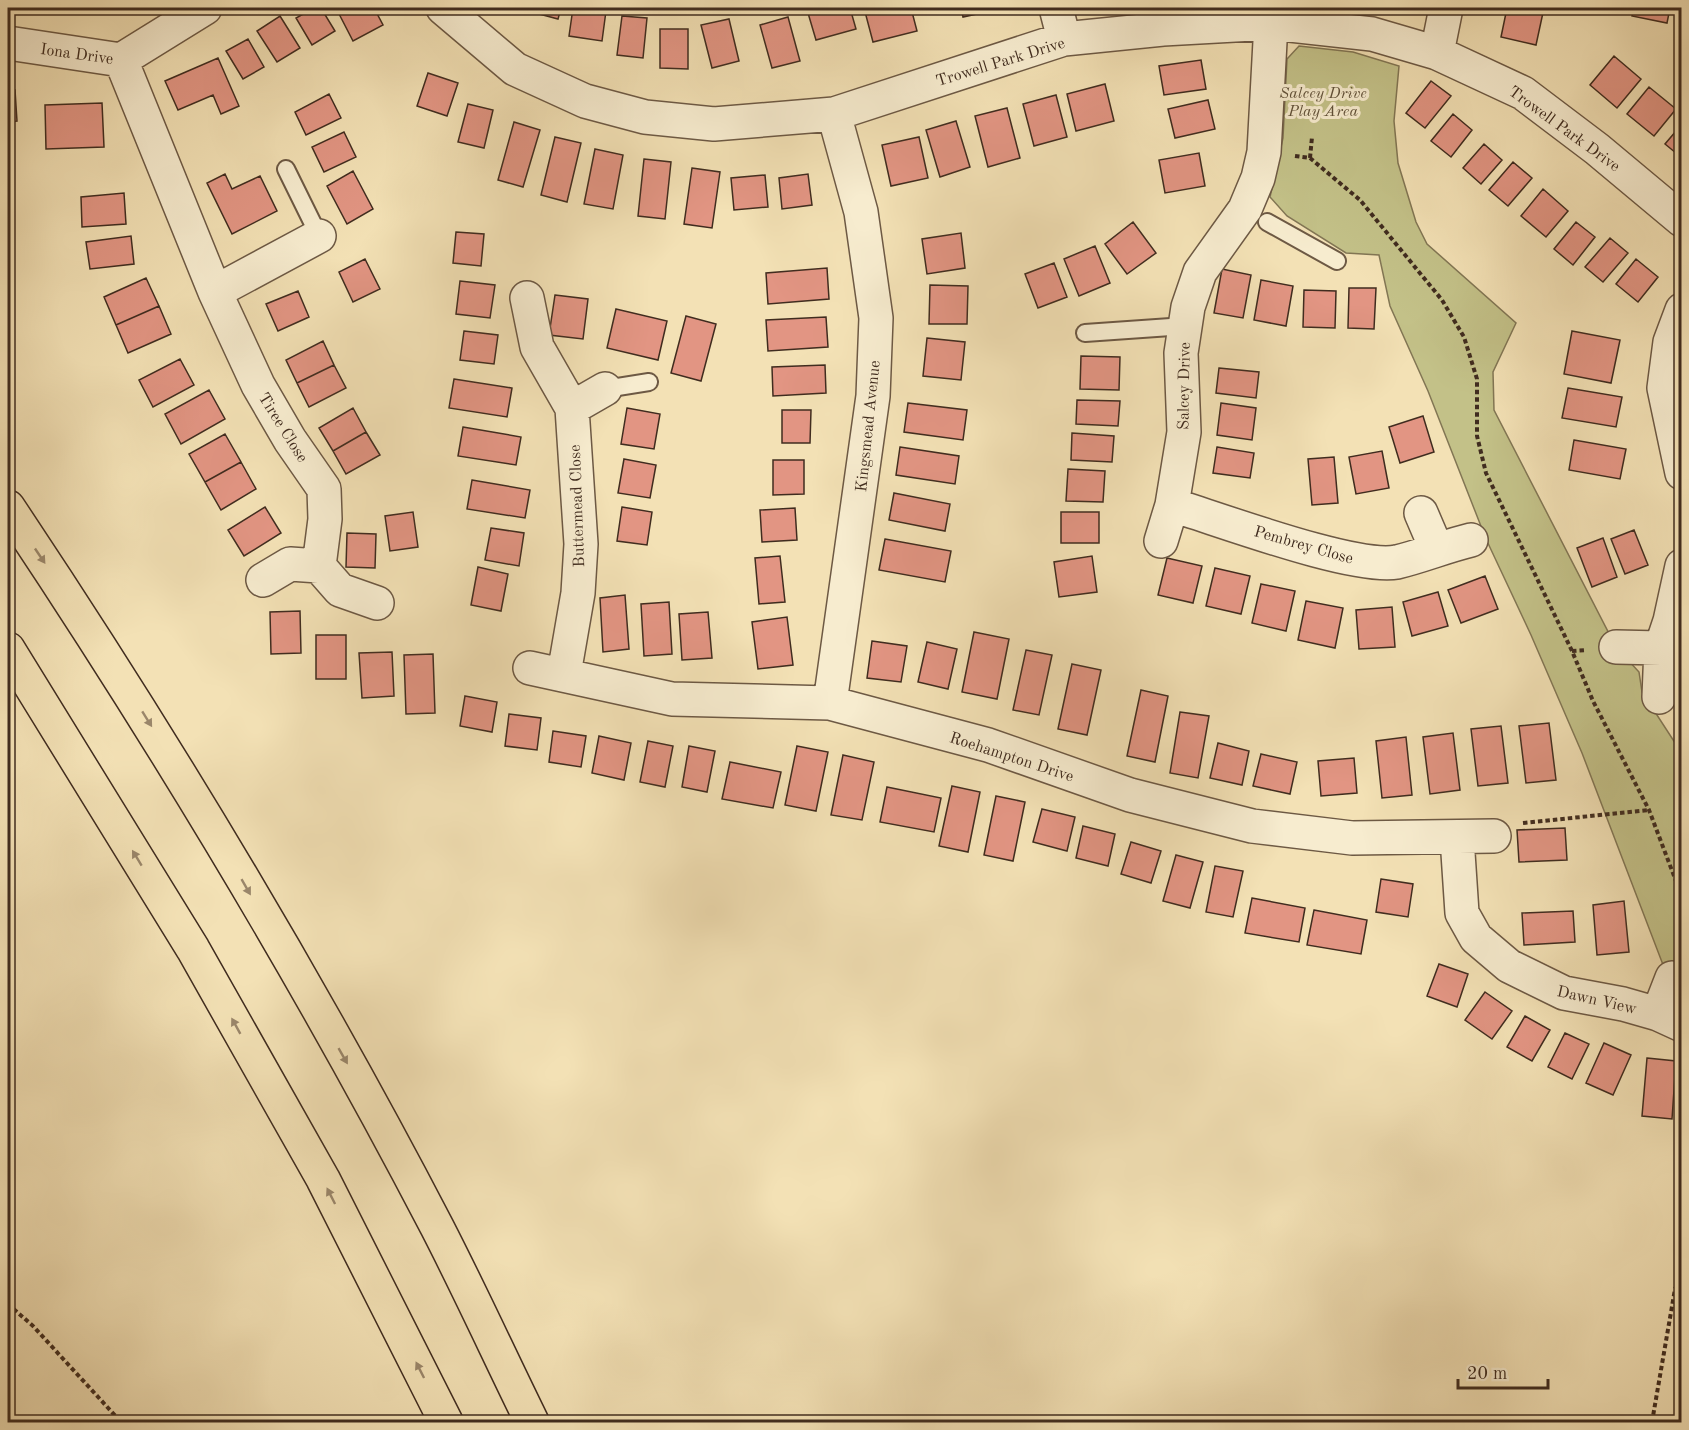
<svg xmlns="http://www.w3.org/2000/svg" width="1689" height="1430" viewBox="0 0 1689 1430" font-family="'Old Standard TT',serif">
  <style>
    .green { fill: #c3c188; stroke: #827654; stroke-width: 1.5 }
    .building { fill: #e29583; stroke: #402c1f; stroke-width: 1.5 }
    .lines { fill: none; stroke-linecap: round; stroke-linejoin: round }
    .lane-casing { stroke: #6d5944; stroke-width: 20 }
    .street-casing { stroke: #6d5944; stroke-width: 36 }
    .highway-casing { stroke: #402c1f; stroke-width: 36 }
    .path { stroke: #402c1f; stroke-width: 4; stroke-dasharray: 4.5 3; stroke-linecap: butt }
    .lane { stroke: #f7eccf; stroke-width: 16 }
    .street { stroke: #f7eccf; stroke-width: 33 }
    .highway { stroke: #f3e1b5; stroke-width: 33 }
    .oneway { fill: #9a866a }
    .labels { text-anchor: middle; stroke-width: 6; stroke-linejoin: round; paint-order: stroke }
    .street-label { font-size: 16px; fill: #402c1f; stroke: #f7eccf }
    .park-label { font-size: 16px; font-style: italic; fill: #615139; stroke: #f7eccf }
  </style>
  <rect width="100%" height="100%" fill="#f3e1b5"/>
  <filter id="stains"><feTurbulence type="fractalNoise" baseFrequency=".00333" numOctaves="4"/><feColorMatrix values="0 0 0 0 .2 0 0 0 0 .09 0 0 0 0 .02 0 0 0 .5 -.17"/></filter>
  <radialGradient id="worn" r=".72"><stop offset=".6" stop-color="#630" stop-opacity="0"/><stop offset="1" stop-color="#630" stop-opacity=".3"/></radialGradient>
  <path class="green" d="M1299,46l54,6 46,14 -5,55 4,42 18,59 11,22 89,79 -23,49 1,38 122,237 23,25 3,20 39,60v225l-16,-7 -83,-217 -51,-118 -45,-96 -58,-148 -38,-85 -11,-51 -33,-2 -59,-37 -17,-19 13,-59 4,-79z"/>
  <path class="building" d="M314,8h7l14,23 -23,14 -16,-27z
    M336,8h38l9,17 -30,16z
    M529,8h32l-3,11 -30,-8z
    M573,8l33,3 -4,30 -33,-5z
    M827,8h23l6,21 -40,11 -8,-27z
    M864,8h47l6,23 -44,11z
    M961,8h43l-41,9z
    M1507,8h37l-8,37 -35,-8z
    M1634,8h36l-3,15 -35,-7z
    M280,16l20,32 -23,14 -20,-31z
    M622,16l25,2 -4,40 -26,-3z
    M788,17l12,44 -28,7 -12,-43z
    M729,19l10,42 -27,7 -11,-43z
    M660,29h28v40l-28,-1z
    M248,39l16,28 -21,12 -17,-28z
    M1614,56l27,23 -24,29 -27,-23z
    M218,58l21,48 -18,8 -8,-19 -35,15 -13,-29z
    M1201,60l5,29 -42,6 -5,-29z
    M428,73l30,10 -11,33 -30,-10z
    M1431,81l20,15 -26,32 -19,-15z
    M1105,84l9,37 -38,10 -9,-37z
    M1649,87l27,22 -22,27 -27,-22z
    M8,90h7l2,31 -9,1z
    M329,94l12,24 -35,17 -11,-23z
    M1056,95l11,42 -33,9 -11,-42z
    M1208,100l7,29 -40,9 -7,-29z
    M102,103l2,44 -58,2 -1,-44z
    M468,104l25,6 -9,38 -26,-6z
    M1007,108l13,50 -32,9 -13,-51z
    M1453,114l19,16 -21,27 -20,-16z
    M956,121l14,46 -30,10 -14,-47z
    M514,122l26,8 -17,57 -25,-7z
    M1682,124v34l-17,-14z
    M344,132l12,25 -32,15 -12,-25z
    M555,137l26,6 -14,59 -26,-7z
    M919,137l9,41 -37,8 -9,-41z
    M1484,144l18,16 -21,24 -18,-16z
    M595,149l28,6 -10,54 -29,-5z
    M1199,153l6,33 -40,7 -6,-33z
    M644,159l27,3 -6,57 -27,-3z
    M1513,162l19,16 -24,28 -19,-16z
    M692,168l28,4 -8,56 -28,-4z
    M353,171l20,38 -26,15 -20,-38z
    M225,174l7,15 28,-13 17,35 -45,23 -25,-51z
    M808,174l4,31 -30,4 -3,-31z
    M765,175l3,32 -34,3 -3,-32z
    M1543,189l25,22 -22,26 -25,-21z
    M124,193l2,31 -44,3 -1,-30z
    M1133,222l23,31 -29,21 -22,-30z
    M1576,222l19,15 -22,28 -19,-16z
    M456,232l28,2 -3,32 -28,-3z
    M961,233l4,35 -38,6 -5,-35z
    M131,236l3,28 -44,5 -4,-27z
    M1610,238l18,15 -25,29 -18,-15z
    M1095,246l15,37 -31,13 -15,-37z
    M365,259l15,30 -27,13 -14,-30z
    M1636,259l22,18 -20,25 -22,-18z
    M1054,263l13,34 -29,11 -13,-34z
    M827,268l2,31 -61,5 -2,-31z
    M1222,269l29,6 -8,43 -29,-5z
    M146,278l13,28 -43,19 -12,-28z
    M1261,280l32,6 -7,40 -32,-6z
    M460,281l35,4 -5,33 -34,-4z
    M930,285l38,1 -1,38h-38z
    M1349,288h27l-2,41 -26,-1z
    M1304,290l32,1 -1,37 -32,-1z
    M298,291l11,26 -31,14 -12,-27z
    M555,295l33,4 -5,40 -34,-4z
    M159,306l12,28 -43,19 -12,-28z
    M616,309l51,12 -9,39 -51,-12z
    M686,316l30,8 -15,57 -30,-8z
    M826,317l2,30 -60,4 -2,-31z
    M464,331l34,4 -4,29 -34,-4z
    M1572,331l48,9 -9,43 -47,-9z
    M927,338l38,4 -4,38 -38,-4z
    M323,341l11,24 -37,18 -11,-23z
    M1081,356l39,1 -1,33 -39,-1z
    M180,359l14,26 -41,22 -14,-27z
    M334,365l12,23 -37,19 -12,-24z
    M825,365l1,28 -53,3 -1,-29z
    M1219,368l40,4 -3,26 -40,-5z
    M454,379l58,9 -5,29 -58,-9z
    M1568,388l54,9 -6,30 -54,-9z
    M209,390l16,29 -44,25 -16,-30z
    M1077,400l43,1 -2,25 -42,-2z
    M908,403l59,7 -4,30 -59,-8z
    M1221,403l35,5 -4,32 -35,-5z
    M353,408l13,24 -33,19 -14,-23z
    M627,408l33,6 -6,35 -33,-5z
    M782,410h29l-1,33h-28z
    M1423,416l11,36 -34,11 -11,-36z
    M463,427l58,10 -5,28 -58,-9z
    M366,432l14,23 -34,19 -13,-23z
    M1072,433l42,3 -2,26 -41,-2z
    M225,434l16,28 -36,20 -16,-28z
    M1574,440l52,9 -6,30 -51,-9z
    M900,447l59,9 -4,28 -59,-9z
    M1217,447l37,6 -4,25 -37,-5z
    M1382,451l7,37 -33,6 -7,-37z
    M1334,457l4,46 -26,2 -4,-46z
    M624,459l32,6 -6,33 -32,-5z
    M773,460h31v34l-31,1z
    M241,462l15,27 -35,21 -16,-28z
    M1068,469l37,2 -2,31 -37,-1z
    M472,480l58,10 -5,28 -58,-9z
    M894,493l56,11 -5,27 -56,-11z
    M265,507l16,26 -37,23 -16,-26z
    M622,507l30,5 -5,33 -30,-4z
    M795,508l2,32 -35,2 -2,-32z
    M413,512l5,35 -28,4 -5,-35z
    M1061,512h38v31h-38z
    M491,528l33,5 -5,33 -34,-6z
    M1634,530l14,35 -23,9 -14,-35z
    M347,533l29,1 -1,34 -29,-1z
    M1603,538l14,39 -25,10 -15,-39z
    M885,539l66,12 -6,31 -66,-12z
    M780,556l5,46 -26,2 -4,-46z
    M1092,556l5,36 -38,5 -5,-35z
    M1167,558l35,8 -9,37 -35,-8z
    M478,567l30,7 -7,37 -30,-6z
    M1215,568l35,8 -9,38 -35,-8z
    M1485,576l13,33 -37,14 -13,-33z
    M1261,584l34,7 -9,40 -34,-8z
    M1438,592l10,34 -36,10 -9,-34z
    M625,595l4,54 -26,3 -3,-54z
    M1306,601l37,7 -8,40 -37,-8z
    M669,602l3,52 -28,2 -3,-52z
    M1392,607l3,40 -36,2 -3,-39z
    M300,611l1,42 -30,1 -1,-42z
    M708,612l4,46 -30,2 -3,-46z
    M787,617l6,48 -35,4 -6,-47z
    M974,632l35,7 -12,60 -35,-7z
    M316,635h30v44h-30z
    M872,641l35,5 -6,36 -34,-4z
    M927,642l30,7 -9,40 -30,-7z
    M1026,650l26,5 -13,60 -26,-5z
    M392,652l2,44 -32,2 -3,-45z
    M433,654l2,59 -29,1 -2,-59z
    M1072,664l29,6 -14,65 -29,-6z
    M1141,690l27,6 -13,66 -28,-6z
    M465,696l32,6 -5,30 -32,-6z
    M1180,712l29,4 -11,62 -28,-5z
    M509,714l32,4 -4,32 -32,-4z
    M1549,723l7,57 -30,3 -7,-57z
    M1501,726l7,57 -30,3 -7,-57z
    M553,731l33,5 -5,31 -32,-5z
    M1453,733l7,57 -30,4 -7,-57z
    M599,736l32,7 -7,37 -32,-7z
    M1406,737l6,58 -30,3 -6,-57z
    M648,741l25,5 -8,41 -25,-5z
    M1218,743l31,8 -7,34 -32,-7z
    M689,746l26,5 -8,41 -25,-5z
    M797,746l31,6 -12,59 -31,-6z
    M1261,754l36,8 -7,32 -37,-8z
    M843,755l31,7 -12,58 -31,-5z
    M1354,758l3,35 -36,3 -3,-35z
    M730,762l51,10 -8,36 -51,-9z
    M952,786l28,6 -12,60 -29,-6z
    M887,787l54,11 -7,34 -54,-10z
    M996,796l29,6 -12,59 -29,-6z
    M1042,809l33,8 -8,34 -34,-9z
    M1083,826l32,8 -7,32 -32,-8z
    M1565,828l2,32 -48,2 -2,-32z
    M1131,842l30,9 -10,32 -30,-9z
    M1176,855l27,7 -13,46 -27,-7z
    M1215,866l28,5 -10,46 -27,-5z
    M1381,879l32,5 -5,33 -32,-5z
    M1252,898l53,10 -6,34 -54,-9z
    M1624,901l5,51 -32,3 -4,-50z
    M1314,910l53,10 -6,34 -54,-9z
    M1573,911l2,31 -51,3 -2,-32z
    M1439,964l29,10 -11,33 -30,-11z
    M1485,992l27,19 -20,28 -27,-19z
    M1525,1016l25,14 -18,31 -25,-14z
    M1565,1033l24,11 -17,35 -24,-12z
    M1604,1043l27,12 -18,40 -27,-12z
    M1647,1058l29,3 -4,58 -30,-3z"/>
  <g class="lines">
    <g class="lane-casing">
      <path id="lane" d="M286,169l33,67
        M1267,222l70,39
        M1085,333l100,-7
        M605,389l44,-7"/>
    </g>
    <g class="street-casing">
      <path id="street" d="M443,8l72,61 70,32 60,16 69,7 120,-10 230,-75 99,-10 108,-6 101,11 65,19 86,40 74,56 85,71
        M1056,8l8,31
        M8,43l113,17 84,-52
        M1437,53l9,-45
        M121,60l94,232 43,93 32,55 34,49 1,30 -6,47 21,24 37,13
        M215,292l104,-56
        M527,298l10,49 35,61 9,136 -3,49 -14,81
        M1682,310l-12,32 -6,46 18,85
        M572,408l33,-19
        M1172,505c47,14 182,65 225,57 25,-6 49,-16 74,-22
        M1421,513l15,35
        M1161,541l11,-36 12,-73 -3,-79 7,-46 12,-35 45,-63 13,-31 6,-26 7,-129
        M263,580l27,-16 29,2
        M1616,647l45,1 9,-27 12,-55
        M530,668l142,31 158,4 158,42 142,50 122,31 100,12 142,-2
        M1659,697l2,-49
        M830,703l43,-307 3,-78 -15,-106 -27,-98
        M1457,838l5,75 14,25 33,28 55,27 59,11 35,10 24,11
        M1658,1014l14,-36"/>
    </g>
    <g class="highway-casing">
      <path id="highway" d="M8,507c155,232 300,472 429,720 33,64 63,130 95,195
        M8,649l185,300 130,230 123,243"/>
    </g>
    <path class="path" d="M1295,156l15,2 50,42 82,100 22,37 13,42v57l9,37 86,178 21,50 56,109 33,87
      M1310,158l2,-21
      M1572,651l14,-1
      M1523,823l126,-13
      M8,1304l25,22 88,96
      M1652,1422l23,-133 7,-14"/>
    <use href="#lane" class="lane"/>
    <use href="#street" class="street"/>
    <use href="#highway" class="highway"/>
  </g>
  <defs><path id="oneway-solid" d="M-6-.8H1V-3.2L6.5 0L1 3.2V.8H-6Z" transform="scale(1.5)"/></defs>
  <g class="oneway">
    <use href="#oneway-solid" transform="translate(40 556) rotate(56)"/>
    <use href="#oneway-solid" transform="translate(147 719) rotate(58)"/>
    <use href="#oneway-solid" transform="translate(137 858) rotate(-121)"/>
    <use href="#oneway-solid" transform="translate(246 887) rotate(60)"/>
    <use href="#oneway-solid" transform="translate(236 1026) rotate(-119)"/>
    <use href="#oneway-solid" transform="translate(343 1056) rotate(60)"/>
    <use href="#oneway-solid" transform="translate(331 1196) rotate(-117)"/>
    <use href="#oneway-solid" transform="translate(420 1370) rotate(-117)"/>
  </g>
  <g class="labels">
    <g class="street-label">
      <text transform="translate(77 53) rotate(8)" y="6">Iona Drive</text>
      <text transform="translate(1000 61) rotate(-17)" y="6">Trowell Park Drive</text>
      <text transform="translate(1565 128) rotate(36)" y="6">Trowell Park Drive</text>
      <text transform="translate(1183 386) rotate(-89)" y="6">Salcey Drive</text>
      <text transform="translate(867 426) rotate(-84)" y="6">Kingsmead Avenue</text>
      <text transform="translate(284 427) rotate(58)" y="6">Tiree Close</text>
      <text transform="translate(576 506) rotate(-92)" y="6">Buttermead Close</text>
      <text transform="translate(1304 544) rotate(16)" y="6">Pembrey Close</text>
      <text transform="translate(1012 756) rotate(18)" y="6">Roehampton Drive</text>
      <text transform="translate(1597 999) rotate(13)" y="6">Dawn View</text>
    </g>
    <g class="park-label">
      <text x="1323" y="98">Salcey Drive<tspan x="1323" dy="18">Play Area</tspan></text>
    </g>
  </g>
  <rect width="1689" height="1430" fill="none" stroke="#f3e1b5" stroke-width="30"/>
  <rect x="9" y="9" width="1671" height="1412" fill="none" stroke="#402c1f" stroke-width="3"/>
  <rect x="15" y="15" width="1659" height="1400" fill="none" stroke="#402c1f" stroke-width="1.5"/>
  <path d="M1458 1379v9h90v-9" fill="none" stroke="#402c1f" stroke-width="3"/>
  <text x="1467" y="1379" font-size="18" fill="#402c1f" stroke="#f7eccf" stroke-width="4.5" paint-order="stroke">20 m</text>
  <rect width="100%" height="100%" filter="url(#stains)"/>
  <rect width="100%" height="100%" fill="url(#worn)"/>
</svg>
